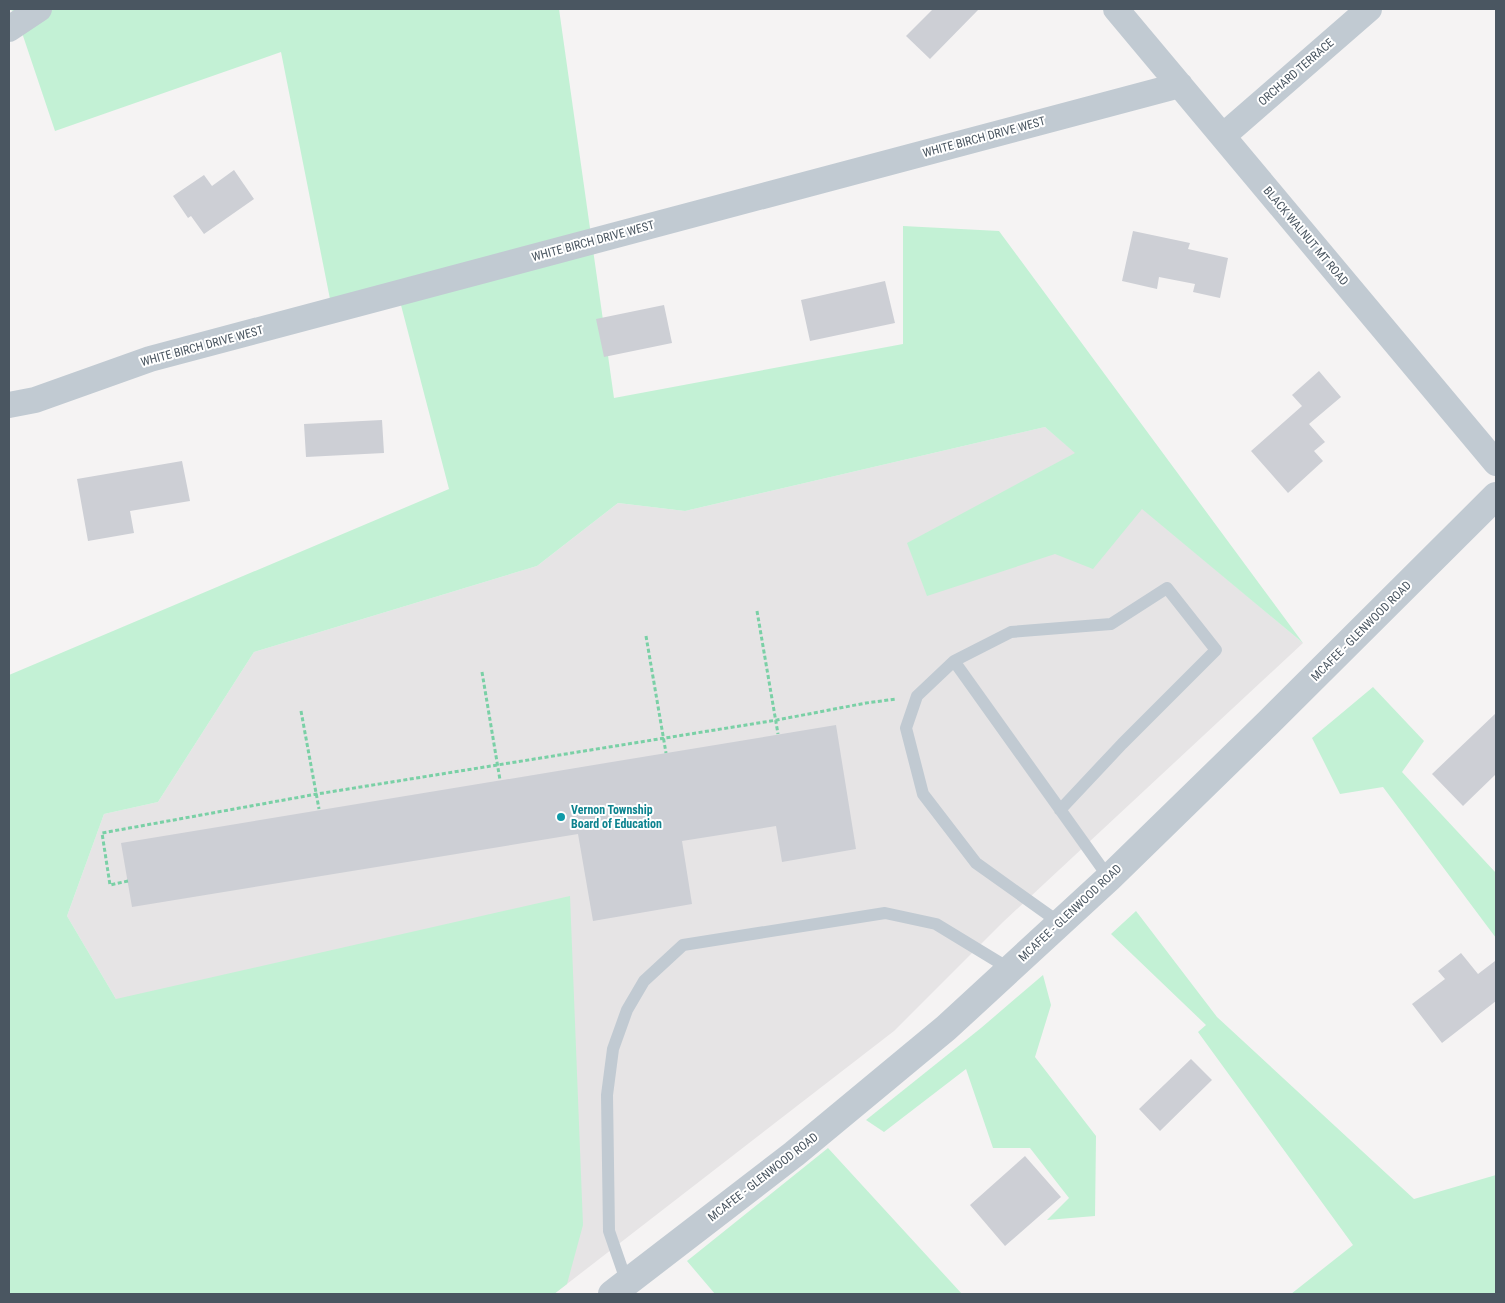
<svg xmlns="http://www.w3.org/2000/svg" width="1505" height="1303" viewBox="0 0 1505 1303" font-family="'Roboto Condensed',sans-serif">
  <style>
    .education { fill: #e6e4e5 }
    .green { fill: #c3f1d5 }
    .building { fill: #cdcfd5 }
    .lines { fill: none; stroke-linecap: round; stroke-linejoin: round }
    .path { stroke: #7ad0a6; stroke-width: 3; stroke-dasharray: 4 2.5; stroke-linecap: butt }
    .service { stroke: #c1cad2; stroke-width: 12 }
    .minor { stroke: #c1cad2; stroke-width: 26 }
    .tertiary { stroke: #c1cad2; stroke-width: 28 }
    .culture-dot { fill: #0f9aa8; stroke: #fff; stroke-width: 2 }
    .labels { text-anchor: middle; stroke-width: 4; stroke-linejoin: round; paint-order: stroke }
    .street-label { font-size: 12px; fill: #4a5661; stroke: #fff }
    .culture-label { font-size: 12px; font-weight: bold; fill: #0d838f; stroke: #fff; text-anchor: start }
  </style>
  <rect width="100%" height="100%" fill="#f5f3f3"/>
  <path class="education" d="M1045,427l258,216 -300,279 -109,109 -340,263h-545v-249l107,-46 -49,-83 37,-102 54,-12 96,-150 283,-86 81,-63 67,8z"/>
  <path class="green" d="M9,9h550l55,389 289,-54v-118l96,5 304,412 -161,-134 -49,60 -38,-15 -128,42 -20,-53 168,-90 -30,-26 -360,84 -67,-8 -81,63 -283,86 -96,150 -54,12 -37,102 49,83 454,-103 13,329 -16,59 -13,10h-545v-619l440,-186 -53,-203 -66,13 -49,-247 -226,79 -40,-119z
    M1373,687l51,54 -22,31 94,101v65l-113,-151 -43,7 -28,-56z
    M1136,911l81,106 197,182 82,-24v119h-205l62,-49 -155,-213 8,-7 -95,-91z
    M1043,975l8,30 -16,52 61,79 -1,80 -48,4 22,-22 -39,-50h-37l-27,-79 -82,63 -18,-12 115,-92z
    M828,1148l134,146h-247l-28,-33z"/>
  <path class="building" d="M933,9h46l-49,50 -24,-23z
    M234,170l20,29 -50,35 -13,-18 -3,2 -15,-22 31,-21 8,11z
    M1133,231l57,12 -2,6 40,9 -8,40 -27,-6 2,-8 -36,-7 -2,12 -35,-8z
    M885,281l10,42 -85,18 -9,-41z
    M664,305l8,38 -68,14 -8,-38z
    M1319,371l22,26 -32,27 16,18 -11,9 9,10 -35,32 -37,-42 51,-45 -10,-11z
    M382,420l2,33 -78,4 -2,-33z
    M182,461l8,40 -60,10 4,22 -46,8 -11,-62z
    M1496,713v61l-33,32 -31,-32z
    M836,725l20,124 -74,13 -6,-36 -94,15 10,63 -99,17 -15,-87 -446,73 -11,-64z
    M1461,953l17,21 17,-13 1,2v38l-54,42 -30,-39 33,-25 -7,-8z
    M1191,1059l21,21 -52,51 -21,-22z
    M1025,1156l36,41 -56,49 -35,-41z"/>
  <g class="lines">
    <path class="path" d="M757,611l21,123
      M646,636l20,117
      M482,672l18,108
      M301,711l18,98
      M128,881l-18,4 -8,-52 215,-39 460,-74 89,-17 30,-4"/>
    <path class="service" d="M954,661l57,-29 100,-8 56,-36 49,62 -94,94 -62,66
      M1060,923l-84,-60 -53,-69 -17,-66 11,-32 37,-35 155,217
      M627,1283l-18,-52 -2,-136 6,-46 14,-39 17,-29 39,-36 202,-32 51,11 74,45"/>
    <path class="minor" d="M1116,9l380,454
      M9,29l30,-20
      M1223,136l146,-127
      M9,405l26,-5 115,-41 1030,-274"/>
    <path class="tertiary" d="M612,1294l182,-140 152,-126 163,-150 159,-155 228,-227"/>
  </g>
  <circle class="culture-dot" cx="561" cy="817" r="5"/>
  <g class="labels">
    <g class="street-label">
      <text transform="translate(1296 72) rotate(-41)" y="4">ORCHARD TERRACE</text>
      <text transform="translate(984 137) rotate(-15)" y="4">WHITE BIRCH DRIVE WEST</text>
      <text transform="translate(1306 236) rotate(50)" y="4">BLACK WALNUT MT ROAD</text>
      <text transform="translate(593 241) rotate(-15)" y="4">WHITE BIRCH DRIVE WEST</text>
      <text transform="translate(202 346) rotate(-15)" y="4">WHITE BIRCH DRIVE WEST</text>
      <text transform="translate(1361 631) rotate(-45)" y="4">MCAFEE - GLENWOOD ROAD</text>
      <text transform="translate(1070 913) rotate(-43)" y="4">MCAFEE - GLENWOOD ROAD</text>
      <text transform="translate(763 1177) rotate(-38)" y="4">MCAFEE - GLENWOOD ROAD</text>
    </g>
    <g class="culture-label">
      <text x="571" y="814">Vernon Township<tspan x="571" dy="14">Board of Education</tspan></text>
    </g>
  </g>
  <rect width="1505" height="1303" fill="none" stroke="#4a5661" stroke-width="20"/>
</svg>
